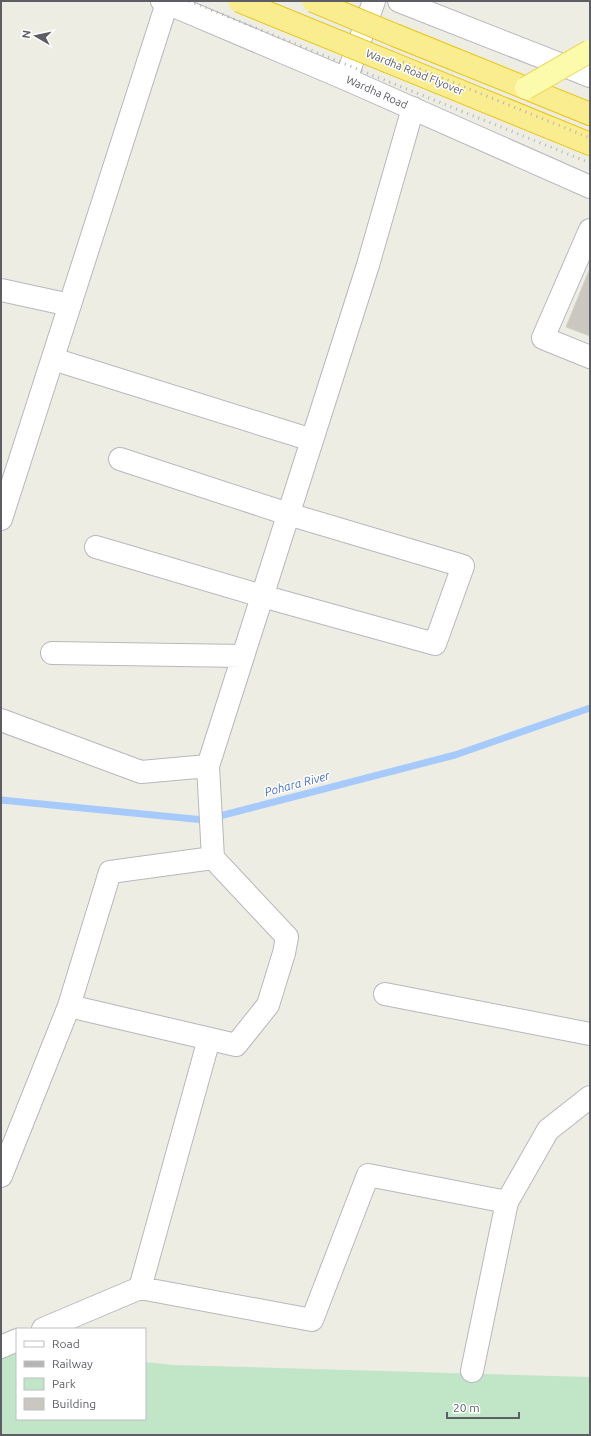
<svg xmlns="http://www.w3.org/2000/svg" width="591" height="1436" viewBox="0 0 591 1436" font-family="Ubuntu,sans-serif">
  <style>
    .green { fill: #c1e5c7 }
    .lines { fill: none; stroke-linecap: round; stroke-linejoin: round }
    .stream { stroke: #a7cafc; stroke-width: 7 }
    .building { fill: #cac7c1; stroke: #d3d0c3; filter: url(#shadow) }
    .minor-casing { stroke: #b7b8be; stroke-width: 24 }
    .highway-casing { stroke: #e9c309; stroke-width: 24 }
    .minor { stroke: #fff; stroke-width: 22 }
    .highway { stroke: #f9ed90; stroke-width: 22 }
    .rail { stroke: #b5b5b6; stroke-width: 3; stroke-dasharray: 1 5; stroke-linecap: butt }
    .major-bridge-casing { stroke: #ecd95f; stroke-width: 24; stroke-linecap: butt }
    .highway-bridge-casing { stroke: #e9c309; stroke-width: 24; stroke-linecap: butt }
    .major-bridge { stroke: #fcfaab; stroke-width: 22 }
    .highway-bridge { stroke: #f9ed90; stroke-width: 22 }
    .labels { text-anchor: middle; stroke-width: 3; stroke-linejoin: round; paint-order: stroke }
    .street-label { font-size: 11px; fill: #5c5e64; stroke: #fff }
    .water-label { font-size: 12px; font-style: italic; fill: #4972bf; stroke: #fff }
  </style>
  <defs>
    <filter id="shadow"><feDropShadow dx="3.5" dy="-3.5" stdDeviation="1" flood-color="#0004"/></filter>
  </defs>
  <rect width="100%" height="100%" fill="#eeede4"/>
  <path class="green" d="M1,1346l16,2v71h128v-57l29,3 416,12v58h-589z"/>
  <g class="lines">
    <path class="stream" d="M1,800l203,20 251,-65 135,-47"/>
  </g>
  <path class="building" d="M590,268v68l-24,-9z"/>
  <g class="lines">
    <g class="minor-casing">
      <path id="minor" d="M162,1l184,78 244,108
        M399,1l191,75
        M346,79l28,-78
        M590,230l-47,108 47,19
        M1,290l69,15
        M53,359l259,81
        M1,519l166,-516
        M96,547l166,49 173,48 28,-78 -175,-52 -168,-55
        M52,653l191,3
        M1,720l140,52 67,-6
        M213,858l74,79 -3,16 -16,52 -32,40 -167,-39 41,-134 103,-14 -5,-92 160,-501 45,-157
        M385,994l205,40
        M1,1176l68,-170
        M140,1288l172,32 56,-145 139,27 41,-72 42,-33
        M43,1329l97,-41 69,-249
        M1,1347l16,-7
        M472,1371l35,-169"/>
    </g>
    <g class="highway-casing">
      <path id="highway" d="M397,36l193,78
        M389,62l201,82"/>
    </g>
    <use href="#minor" class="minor"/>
    <use href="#highway" class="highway"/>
    <path class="rail" d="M189,1l401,162
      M253,1l337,137"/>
    <g class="major-bridge-casing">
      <path id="major-bridge" d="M526,88l64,-37"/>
    </g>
    <g class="highway-bridge-casing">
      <path id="highway-bridge" d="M239,1l150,61
        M313,1l84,35"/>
    </g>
    <use href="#major-bridge" class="major-bridge"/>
    <use href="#highway-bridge" class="highway-bridge"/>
  </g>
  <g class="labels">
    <g class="street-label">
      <text transform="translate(415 72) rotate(22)" y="4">Wardha Road Flyover</text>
      <text transform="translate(377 92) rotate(24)" y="4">Wardha Road</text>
    </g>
    <g class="water-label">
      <text transform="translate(297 784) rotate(-15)" y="4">Pohara River</text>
    </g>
  </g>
  <rect width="591" height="1436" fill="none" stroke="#5c5e64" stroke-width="4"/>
  <rect x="16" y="1328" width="130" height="92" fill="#ffffff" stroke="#bebfc1"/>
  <rect x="24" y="1341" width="20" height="6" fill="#ffffff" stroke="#bebfc1"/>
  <text x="52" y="1348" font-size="12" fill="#5c5e64">Road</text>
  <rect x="24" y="1361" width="20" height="6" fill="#b5b5b6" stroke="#bebfc1"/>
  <text x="52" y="1368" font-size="12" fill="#5c5e64">Railway</text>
  <rect x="24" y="1378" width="20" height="12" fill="#c1e5c7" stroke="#bebfc1"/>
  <text x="52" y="1388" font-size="12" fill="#5c5e64">Park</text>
  <rect x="24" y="1398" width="20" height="12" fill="#cac7c1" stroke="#bebfc1"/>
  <text x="52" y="1408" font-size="12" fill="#5c5e64">Building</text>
  <g transform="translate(36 36) rotate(279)" stroke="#ffffff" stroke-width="3" paint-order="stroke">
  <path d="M0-3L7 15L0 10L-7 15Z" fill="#5c5e64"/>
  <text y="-6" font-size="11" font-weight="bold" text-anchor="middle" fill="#5c5e64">N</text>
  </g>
  <path d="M447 1412v6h72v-6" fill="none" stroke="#5c5e64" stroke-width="2"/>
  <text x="453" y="1412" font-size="12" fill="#5c5e64" stroke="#ffffff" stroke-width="3" paint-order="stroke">20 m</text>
</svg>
